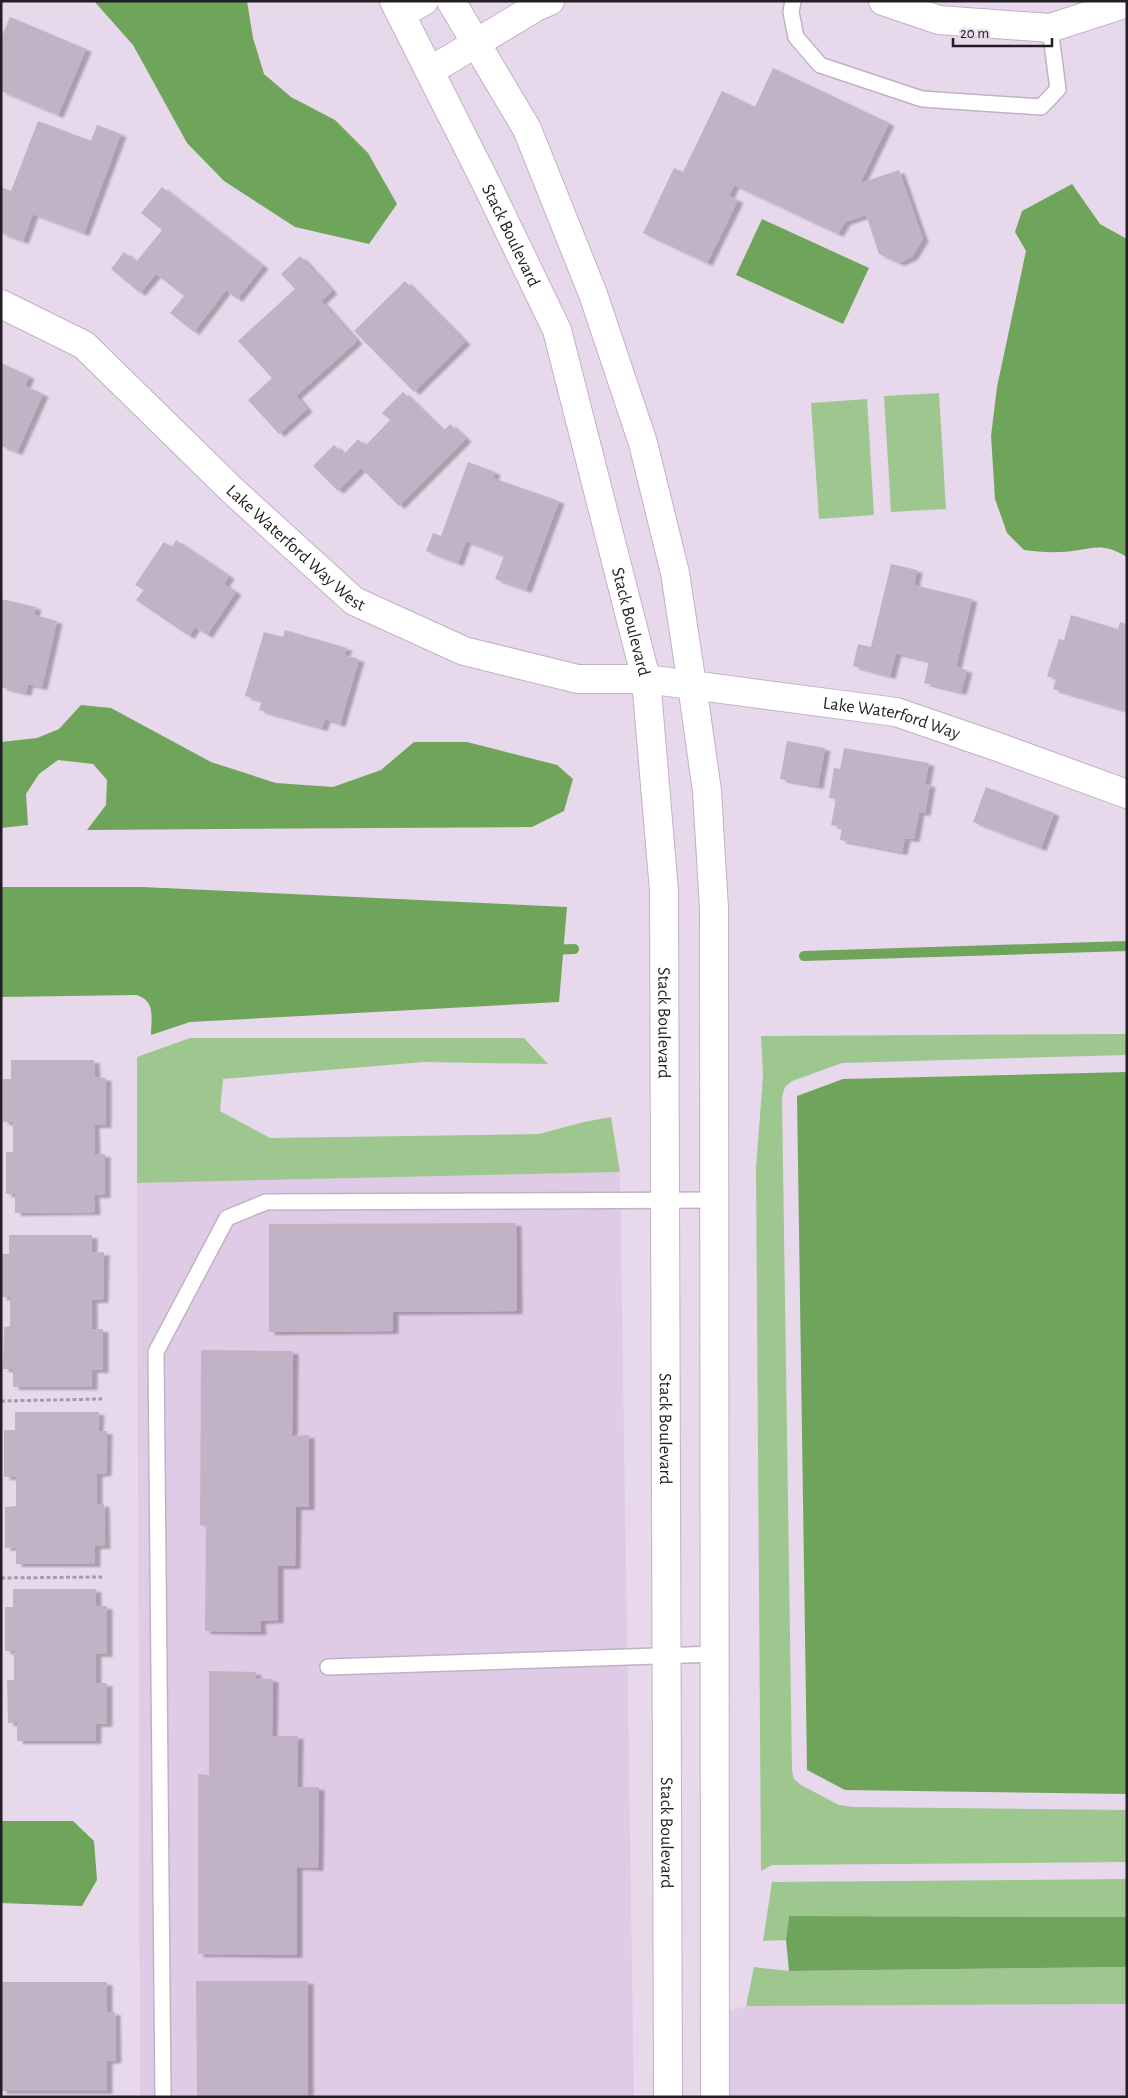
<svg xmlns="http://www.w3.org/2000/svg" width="1128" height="2098" viewBox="0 0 1128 2098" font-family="'Alegreya Sans',sans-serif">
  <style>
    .built { fill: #e0cbe6 }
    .green { fill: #9ec790 }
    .water { fill: #6fa55b }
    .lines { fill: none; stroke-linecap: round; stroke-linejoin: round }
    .stream { stroke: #6fa55b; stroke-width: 10 }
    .building { fill: #c2b2c6; filter: url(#shadow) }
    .lane-casing { stroke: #c1b1c5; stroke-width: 18 }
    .street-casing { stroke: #c1b1c5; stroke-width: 30 }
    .secondary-casing { stroke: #c1b1c5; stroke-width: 30 }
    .path { stroke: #a79aaa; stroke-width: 3; stroke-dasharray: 4 2.5; stroke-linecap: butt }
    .lane { stroke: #fff; stroke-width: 15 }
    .street { stroke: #fff; stroke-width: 28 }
    .secondary { stroke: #fff; stroke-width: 28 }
    .labels { text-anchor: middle; stroke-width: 4; stroke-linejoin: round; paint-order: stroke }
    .street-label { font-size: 18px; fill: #231d24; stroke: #e8d8ec }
  </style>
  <defs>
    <filter id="shadow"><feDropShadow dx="5.5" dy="3" stdDeviation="1" flood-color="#0004"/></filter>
  </defs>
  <rect width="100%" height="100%" fill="#e8d8ec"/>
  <path class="built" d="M620,1172l14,925h-494l-3,-914z
    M1127,2004v93h-400l1,-86 18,-5z"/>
  <path class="green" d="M939,393l7,116 -55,3 -7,-116z
    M867,399l7,116 -55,4 -8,-116z
    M1127,1034v21l-285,8 -50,18 -7,6 -3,10 10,673 2,9 7,6 38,20 15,2 273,3v52l-355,3 -11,6 -5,-703 7,-92 -2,-40z
    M190,1038h334l24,26 -125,-2 -200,17 -3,32 50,27 269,-4 45,-12 27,-5 9,55 -483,11v-126z
    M1127,1879v38l-338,-1 -3,24 -23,1 9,-59z
    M754,1967l35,4 338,-4v37l-381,2z"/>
  <path class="water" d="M94,1h153l6,37 11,36 27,23 44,23 33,33 29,51 -28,40 -74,-17 -71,-46 -37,-38 -54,-98z
    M1072,184l28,40 27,15v318c-29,-18 -39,-5 -68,-5 -12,1 -24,-1 -35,-2l-17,-17 -12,-34 -4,-63 6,-49 29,-136 -11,-19 7,-21z
    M762,219l107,49 -26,56 -107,-49z
    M81,705l30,3 100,54 65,21 57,4 48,-17 33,-28h53l90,23 16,14 -9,32 -32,16 -445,3 19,-25 1,-25 -14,-16 -35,-4 -19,14 -13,20 2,31 -27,3v-86l36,-4 22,-9z
    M1,887h141l425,20 -8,95 -369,20 -39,13c0,-18 5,-33 -14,-40l-136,2z
    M1127,1072v722l-282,-4 -38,-20 -10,-674 46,-17z
    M1,1821h72l21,20 3,39 -15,26 -81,-3z
    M789,1916l338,1v50l-338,4 -3,-31z"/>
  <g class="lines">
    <path class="stream" d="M550,950l24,-1
      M804,956l323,-10"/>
  </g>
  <path class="building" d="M10,17l76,32 -28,66 -57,-24v-53z
    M773,68l116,55 -29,60 39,-13 24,69 -11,18 -13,6 -20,-9 -13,-39 -21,7 -7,12 -104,-49 -5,11 9,4 -31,63 -64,-30 31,-65 9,4 39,-81 33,16z
    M38,121l53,20 6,-16 24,9 -37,99 -51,-19 -10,27 -22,-8v-46l10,4z
    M162,187l101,79 -26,33 -11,-9 -32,42 -24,-19 14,-17 -28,-22 -16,19 -29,-24 13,-17 12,10 26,-32 -21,-17z
    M300,256l32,35 -11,10 36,40 -61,55 11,13 -28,25 -31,-34 24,-22 -34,-37 57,-52 -14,-15z
    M405,281l60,61 -51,50 -60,-61z
    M1,363l28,13 -4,10 18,8 -26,58 -16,-6z
    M403,392l40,39 7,-7 16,15 -67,67 -38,-38 -23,23 -25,-25 21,-21 10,9 14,-15 7,7 25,-26 -8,-7z
    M468,462l27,10 -2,6 66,23 -33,89 -31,-11 9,-23 -38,-15 -8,22 -32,-12 7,-18 8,3z
    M176,540l53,36 -5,8 12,8 -29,43 -12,-8 -6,9 -53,-36 8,-10 -9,-5 29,-43 8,5z
    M891,564l26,6 -3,15 58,14 -16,68 11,3 -6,22 -37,-9 5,-22 -33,-8 -6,23 -37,-10 5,-22 13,3z
    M1,599l35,8 -2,8 23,6 -15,66 -14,-3 -2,9 -25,-6z
    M1071,615l47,14 2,-7 7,2v87l-74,-22 3,-10 -9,-3 12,-37 5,1z
    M285,630l62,18 -3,7 15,4 -19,65 -15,-5 -3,9 -63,-18 3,-9 -17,-5 19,-64 19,5z
    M787,741l38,7 -7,38 -38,-7z
    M844,748l85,15 -4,21h5l-5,29 -6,-1 -5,27 -9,-1 -3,14 -62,-12 2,-13 -11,-2 5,-26 -7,-1 5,-30 6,1z
    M986,787l68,26 -13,35 -68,-26z
    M11,1060h83l1,17 11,1v47h-12l1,29h10v41h-11l1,17 -80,1v-19h-9v-42h7v-30h-10v-43h8z
    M516,1223l1,88 -124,1v19l-124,1v-108z
    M9,1235h83v18l12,-1 -1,48h-11v29h11v41h-11v17h-79v-18h-10l1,-42 6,-1v-29h-9v-43h8z
    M201,1350l92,1 -1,85 17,-1v72h-13l-1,59h-17v54l-18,1 1,11 -56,-1 1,-105 -6,-1z
    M15,1412h84l-1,19h9l-1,42 -9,1v30h7l1,42h-10v18h-79v-17l-11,1v-41l11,-1v-29h-12v-47h11z
    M13,1589h83v17h11v48h-11v29h11v41h-11v17h-79v-18h-9l-1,-43h7v-29h-9v-44h8z
    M209,1671l47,1v6l17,1 -1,57h26l-1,51h22l-1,81 -21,-1v88l-99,-1v-180l11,1z
    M196,1981h112v116h-111z
    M1,1982h106v30h8l1,48 -9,1v30h-106z"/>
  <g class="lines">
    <g class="lane-casing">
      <path id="lane" d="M793,1l-2,11 5,25 24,28 102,34 119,8 17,-18 -8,-61
        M328,1667l388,-13
        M163,2097l-7,-745 71,-134 39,-16 449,-2"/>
    </g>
    <g class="street-casing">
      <g id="street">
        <path d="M883,1l56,19 111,8 77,-25"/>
        <path d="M401,14l23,-13"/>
        <path d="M430,71l106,-64 14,-6"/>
        <path id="s1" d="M1,304l83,41 149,146 121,110 110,50 114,28h68l250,33 102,35 129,47"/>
      </g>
    </g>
    <g class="secondary-casing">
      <g id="secondary">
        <path id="s2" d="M394,1l91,180 72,149 89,349 18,212 4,1206"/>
        <path d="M451,1l76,128 66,165 50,149 32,130 17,112 15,106 7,117 1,1189"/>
      </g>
    </g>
    <path class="path" d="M1,1401l101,-2
      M1,1578l101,-1"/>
    <use href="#lane" class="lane"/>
    <use href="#street" class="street"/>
    <use href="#secondary" class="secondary"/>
  </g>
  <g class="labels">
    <g class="street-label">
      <text dy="6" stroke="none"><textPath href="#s2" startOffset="262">Stack Boulevard</textPath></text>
      <text dy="6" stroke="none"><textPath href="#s1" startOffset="386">Lake Waterford Way West</textPath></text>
      <text dy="6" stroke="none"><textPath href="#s2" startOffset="668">Stack Boulevard</textPath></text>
      <text dy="6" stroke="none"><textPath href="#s1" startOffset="1020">Lake Waterford Way</textPath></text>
      <text dy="6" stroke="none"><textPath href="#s2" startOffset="1072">Stack Boulevard</textPath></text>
      <text dy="6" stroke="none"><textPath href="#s2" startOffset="1478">Stack Boulevard</textPath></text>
      <text dy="6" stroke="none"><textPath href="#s2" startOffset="1882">Stack Boulevard</textPath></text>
    </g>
  </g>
  <rect width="1128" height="2098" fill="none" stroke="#231d24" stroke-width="5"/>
  <path d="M953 38v8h99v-8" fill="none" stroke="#231d24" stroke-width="2.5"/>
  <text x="960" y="38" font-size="15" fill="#231d24" stroke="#e8d8ec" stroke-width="4" paint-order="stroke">20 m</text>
</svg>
